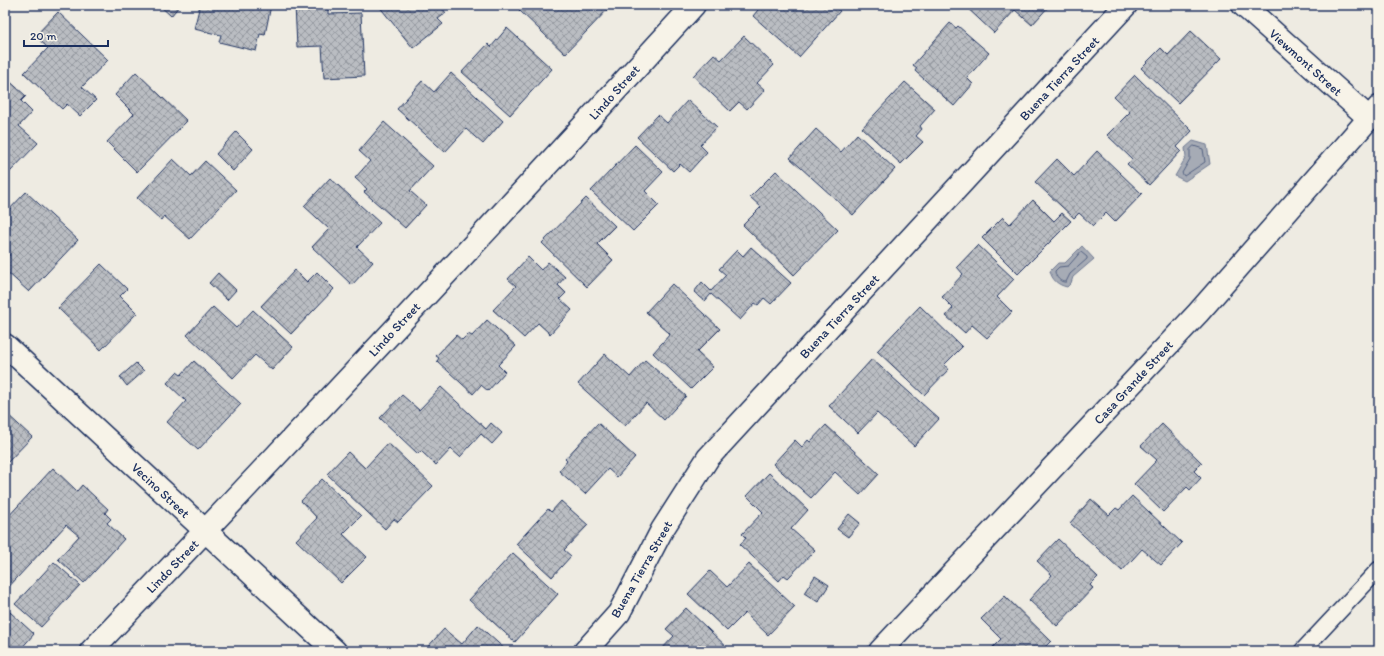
<svg xmlns="http://www.w3.org/2000/svg" width="1384" height="656" viewBox="0 0 1384 656" font-family="Itim,sans-serif">
  <style>
    .water { fill: #a6abb5; stroke: #6e7992 }
    .lines { fill: none; stroke-linecap: round; stroke-linejoin: round }
    .shore { stroke: #536181; stroke-width: 1 }
    .building { fill: url(#building-cross-hatch); stroke: #1b2f5e }
    .lane-casing { stroke: #1b2f5e; stroke-width: 18 }
    .street-casing { stroke: #1b2f5e; stroke-width: 25 }
    .lane { stroke: #f7f3e8; stroke-width: 15 }
    .street { stroke: #f7f3e8; stroke-width: 22 }
    .labels { text-anchor: middle; stroke-width: 3; stroke-linejoin: round; paint-order: stroke }
    .street-label { font-size: 13px; fill: #1b2f5e; stroke: #f7f3e8 }
  </style>
  <defs>
    <pattern id="building-cross-hatch" width="8" height="8" patternUnits="userSpaceOnUse"><rect width="8" height="8" fill="#babdc2"/><path d="M0 0l8 8M0 8l8-8" fill="none" stroke="#969aa1"/></pattern>
  </defs>
  <rect width="100%" height="100%" fill="#eeebe2"/>
  <filter id="ink" filterUnits="userSpaceOnUse"><feTurbulence type="fractalNoise" baseFrequency=".025" numOctaves="2"/><feDisplacementMap in="SourceGraphic" scale="8" xChannelSelector="R" yChannelSelector="G"/><feConvolveMatrix kernelMatrix="1 2 1 2 8 2 1 2 1" color-interpolation-filters="sRGB"/></filter>
  <g filter="url(#ink)">
    <path class="water" d="M1193,141l14,4 3,19 -25,17 -10,-5 11,-19 -1,-9z
      M1082,246l12,13 -21,18 -2,6 -4,4c-9,-2 -15,-7 -17,-16l8,-8h7z"/>
    <g class="lines">
      <path class="shore" d="M1194,146l9,3 2,13 -21,14 -2,-3 8,-14v-9z
        M1081,252l6,5v2l-17,15 -4,8c-5,1 -11,-5 -11,-11l4,-4 9,-1z"/>
    </g>
    <path class="building" d="M159,5h21l-9,11z
      M200,5h71l-6,30 -5,-1 -4,17 -37,-9 2,-7 -27,-6z
      M295,5h33v9l33,-1 3,63 -40,2 -2,-32 -25,1z
      M378,5h62l6,8 -8,6 5,5 -30,24z
      M524,5h82l3,3 -44,46 -46,-44z
      M762,5h70l8,6 -41,46 -46,-41z
      M964,5h86l-18,20 -17,-15 -21,23z
      M58,12l50,48 -26,27 14,13 -16,16 -13,-12 -5,5 -38,-36 24,-25 -13,-12z
      M950,23l6,5 2,-2 31,27 -22,25 6,6 -19,22 -39,-35 2,-3 -4,-3z
      M507,28l45,41 -42,46 -48,-43 26,-28 3,3z
      M1191,31l30,28 -43,44 -37,-35 20,-20 7,7z
      M744,36l30,29 -17,18 8,7 -18,19 -8,-7 -9,9 -37,-35 21,-22 7,6z
      M136,72l51,49 -50,51 -30,-30 27,-28 -19,-19z
      M451,73l52,48 -20,23 -17,-15 -21,23 -48,-43 25,-28 12,11z
      M1135,75l57,56 -15,16 4,4 -32,34 -22,-21 5,-5 -25,-24 23,-23 -16,-15z
      M5,77l21,19 -5,5 11,11 -13,14 19,17 -30,31 -3,-3z
      M905,82l30,27 -15,17 2,3 -6,7 7,6 -22,22 -39,-36z
      M688,100l29,27 -17,18 7,7 -18,20 -9,-8 -7,7 -36,-34 21,-22 9,8z
      M384,122l49,44 -23,25 16,14 -21,23 -41,-36 3,-3 -12,-11 15,-17 -11,-10z
      M816,129l25,23 16,-18 38,35 -42,46 -63,-57z
      M236,132l17,17 -20,22 -17,-17z
      M635,145l28,27 -18,19 14,14 -26,26 -42,-40z
      M1097,151l45,43 -27,28 -9,-9 -13,13 -14,-13 -5,5 -39,-36 22,-23 17,17z
      M173,159l18,17 14,-15 31,29 -46,49 -26,-23 -3,4 -24,-22z
      M776,171l62,59 -44,45 -51,-50 18,-18 -11,-10z
      M330,178l50,45 -23,24 16,15 -21,23 -40,-38 17,-18 -25,-23z
      M26,192l52,48 -49,52 -24,-22v-10l5,-5 -5,-5v-36z
      M586,198l29,28 -18,18 16,16 -26,27 -45,-44z
      M1033,200l21,21 8,-8 9,8 -53,53 -36,-36 21,-21 7,7z
      M978,245l36,34 -17,18 15,15 -25,26 -15,-13 -7,8 -19,-17 7,-8 -11,-11 21,-23 -6,-7z
      M751,247l40,36 -20,21 -7,-6 -6,7 -3,-2 -15,17 -29,-26 -6,7 -11,-9 8,-10 9,9 15,-16 -7,-6 18,-19 6,6z
      M528,257l13,13 7,-8 17,15 -7,8 8,8 -6,6 12,11 -22,24 -12,-11 -14,15 -31,-28 23,-24 -8,-7z
      M101,264l26,25 -7,7 17,17 -36,37 -43,-42z
      M295,270l12,12 10,-10 17,17 -43,45 -30,-28z
      M218,273l18,17 -9,10 -18,-17z
      M672,284l48,45 -23,23 16,15 -22,22 -38,-36 17,-19 -24,-22z
      M920,306l42,41 -18,18 5,4 -25,26 -47,-44z
      M213,307l23,21 17,-18 40,37 -21,23 -17,-15 -22,23 -46,-43z
      M487,320l29,26 -18,19 7,7 -17,19 -7,-6 -8,9 -36,-33 2,-3 -3,-2 20,-21 6,5 6,-6 4,2z
      M605,354l25,23 15,-17 41,36 -22,24 -18,-17 -21,23 -47,-42z
      M872,359l67,60 -25,27 -37,-33 -19,20 -29,-27z
      M194,361l47,43 -43,46 -31,-28 19,-21 -19,-18 10,-11 4,3z
      M136,363l8,8 -17,15 -7,-9z
      M441,387l45,42 5,-6 11,10 -10,11 -11,-10 -21,23 -9,-8 -15,16 -15,-14 -3,3 -38,-36 22,-23 17,15z
      M5,412l27,25 -27,28z
      M598,423l37,34 -18,20 -9,-8 -23,25 -26,-23 8,-10 -2,-2z
      M1162,424l40,39 -8,8 7,7 -11,12 -3,-3 -24,25 -29,-28 23,-24 -16,-14z
      M826,425l53,49 -19,21 -25,-23 -24,26 -38,-34 22,-24 7,7 6,-7 2,2z
      M388,443l45,43 -35,36 -4,-3 -9,10 -58,-55 21,-22 17,16z
      M53,468l24,23 5,-6 26,24 -3,4 6,6 -4,4 17,16 -40,44 -26,-24 21,-23 -13,-11 -61,66v-71z
      M769,473l39,37 -17,19 24,21 -27,28 -4,-3 -5,6 -39,-36 6,-7 -4,-4 21,-22 -16,-16z
      M322,479l39,37 -18,18 24,23 -26,26 -45,-43 21,-22 -16,-17z
      M1132,496l50,47 -21,22 -19,-16 -20,22 -52,-48 21,-24 18,16 7,-7 3,2z
      M561,501l27,24 -24,25 7,6 -19,21 -36,-33 32,-35 3,3z
      M849,514l11,9 -12,14 -11,-8z
      M1058,539l40,38 -8,8 3,3 -36,38 -28,-26 23,-25 -15,-14z
      M513,553l45,41 -43,48 -46,-42z
      M54,562l26,23 -39,42 -26,-23z
      M749,564l46,43 -27,28 -23,-22 -18,18 -39,-37 22,-23 17,16z
      M815,576l14,9 -11,17 -14,-9z
      M1005,596l46,45 -10,10h-52l12,-12 -20,-20z
      M686,608l45,43h-71l14,-15 -8,-7z
      M10,612l24,22 -15,17h-14v-34z
      M478,625l29,26h-83l20,-22 18,15z"/>
    <g class="lines">
      <g class="lane-casing">
        <path id="lane" d="M1302,651l77,-82"/>
      </g>
      <g class="street-casing">
        <path id="street" d="M1243,5l127,114
          M5,345l330,306
          M91,651c203,-213 404,-428 603,-646
          M585,651l34,-38 43,-83 46,-72 418,-453
          M880,651l318,-338 181,-206"/>
      </g>
      <use href="#lane" class="lane"/>
      <use href="#street" class="street"/>
    </g>
  </g>
  <g class="labels">
    <g class="street-label">
      <text transform="translate(1306 62) rotate(42)" y="5">Viewmont Street</text>
      <text transform="translate(1059 78) rotate(-47)" y="5">Buena Tierra Street</text>
      <text transform="translate(614 92) rotate(-48)" y="5">Lindo Street</text>
      <text transform="translate(839 316) rotate(-47)" y="5">Buena Tierra Street</text>
      <text transform="translate(394 329) rotate(-47)" y="5">Lindo Street</text>
      <text transform="translate(1133 382) rotate(-47)" y="5">Casa Grande Street</text>
      <text transform="translate(161 490) rotate(43)" y="5">Vecino Street</text>
      <text transform="translate(172 566) rotate(-46)" y="5">Lindo Street</text>
      <text transform="translate(641 569) rotate(-60)" y="5">Buena Tierra Street</text>
    </g>
  </g>
  <rect width="1384" height="656" fill="none" stroke="#f7f3e8" stroke-width="20"/>
  <rect x="10" y="10" width="1364" height="636" fill="none" stroke="#1b2f5e" stroke-width="1.5" filter="url(#ink)"/>
  <path d="M24 40v6h84v-6" fill="none" stroke="#1b2f5e" stroke-width="2"/>
  <text x="30" y="40" font-size="12" fill="#1b2f5e" stroke="#f7f3e8" stroke-width="3" paint-order="stroke">20 m</text>
</svg>
